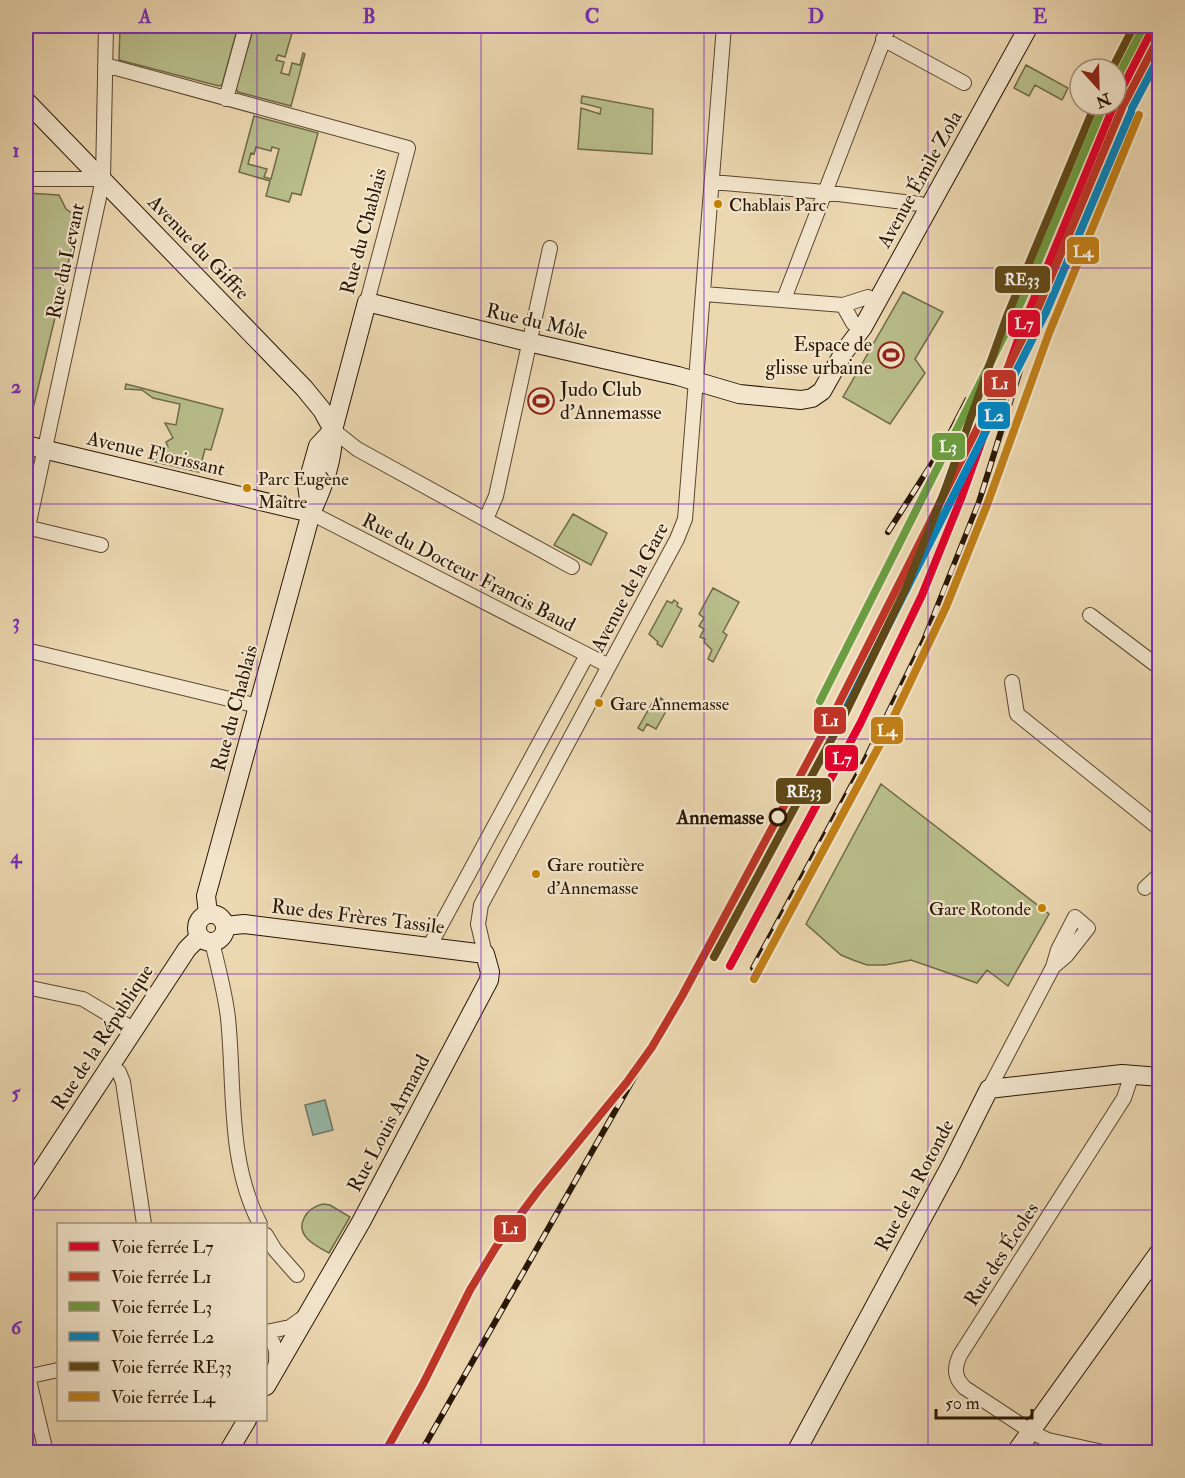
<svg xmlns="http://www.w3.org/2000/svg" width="1185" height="1478" viewBox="0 0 1185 1478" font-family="'IM FELL Double Pica',serif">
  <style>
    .green { fill: #b8be8b; stroke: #706a48; stroke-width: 1.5; fill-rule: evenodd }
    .water { fill: #98baab; stroke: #6c7869; stroke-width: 1.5 }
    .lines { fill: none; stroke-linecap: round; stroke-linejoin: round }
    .street-casing { stroke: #5a4630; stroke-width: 16 }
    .secondary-casing { stroke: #291605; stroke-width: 20 }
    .street { stroke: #f2e5cc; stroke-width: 14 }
    .secondary { stroke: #f2e5cc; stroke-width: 18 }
    .rail-casing { stroke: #291605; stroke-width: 6 }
    .rail { stroke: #f2e5cc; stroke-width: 4; stroke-dasharray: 11; stroke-linecap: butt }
    .rail-1-casing { stroke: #f2e5cc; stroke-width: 12 }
    .rail-2-casing { stroke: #f2e5cc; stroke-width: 12 }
    .rail-3-casing { stroke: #f2e5cc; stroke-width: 12 }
    .rail-4-casing { stroke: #f2e5cc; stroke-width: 12 }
    .rail-5-casing { stroke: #f2e5cc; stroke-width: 12 }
    .rail-6-casing { stroke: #f2e5cc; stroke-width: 12 }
    .rail-1 { stroke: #e4002b; stroke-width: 8 }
    .rail-2 { stroke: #bf3527; stroke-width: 8 }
    .rail-3 { stroke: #6c9d40; stroke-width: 8 }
    .rail-4 { stroke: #0085c4; stroke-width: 8 }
    .rail-5 { stroke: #5f4817; stroke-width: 8 }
    .rail-6 { stroke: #c17f18; stroke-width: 8 }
    .grid { fill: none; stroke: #7b2cbf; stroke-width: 1.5; stroke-opacity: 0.55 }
    .bus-dot { fill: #c48201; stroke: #f2e5cc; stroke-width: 2 }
    .stop-dot { fill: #f2e5cc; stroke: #291605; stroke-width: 3 }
    .labels { text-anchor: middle; stroke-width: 4.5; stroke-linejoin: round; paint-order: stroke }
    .bus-label { font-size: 18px; fill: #291605; stroke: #f2e5cc; text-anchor: start }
    .street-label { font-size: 20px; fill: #291605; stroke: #f2e5cc }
    .poi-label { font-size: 20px; fill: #291605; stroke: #f2e5cc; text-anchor: end }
    .stop-label { font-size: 20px; font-weight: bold; fill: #291605; stroke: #f2e5cc; text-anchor: end }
    .line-badge { stroke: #f2e5cc; stroke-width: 2 }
    .badge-label { font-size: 16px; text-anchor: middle; font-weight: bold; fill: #fff }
    .neatline { fill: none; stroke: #7b2cbf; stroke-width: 2 }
    .grid-label { font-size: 20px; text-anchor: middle; font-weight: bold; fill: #7b2cbf }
  </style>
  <rect width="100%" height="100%" fill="#ebd7b0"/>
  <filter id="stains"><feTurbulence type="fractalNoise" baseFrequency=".00333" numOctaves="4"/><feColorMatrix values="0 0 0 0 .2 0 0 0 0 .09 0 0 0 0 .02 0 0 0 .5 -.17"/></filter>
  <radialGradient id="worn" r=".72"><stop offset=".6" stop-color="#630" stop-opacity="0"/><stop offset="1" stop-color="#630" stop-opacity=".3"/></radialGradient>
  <path class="green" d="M120,26h118l-16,59 -3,1 -100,-26z
    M254,26h40l-9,31 -7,-2 -2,5 8,2 -3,11 8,2 3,-12 8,2 3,-12 2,1 -14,52 -53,-14 -2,-3z
    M1026,65l42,23 -6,12 -27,-15 -6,11 -15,-8z
    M582,96l71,13 -1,45 -74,-5 3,-41 19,6 1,-6 -20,-5z
    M254,116l64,17 -17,62 -9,-2 -3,9 -23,-6 4,-15 -31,-9zM256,147l15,4 1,-4 7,2 -8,30 -7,-2 3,-8 -19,-5 3,-11 3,1z
    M26,193l33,2 7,14 13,9 -48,199 -5,8z
    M903,292l40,20 -28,47 10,14 -35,51 -47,-27z
    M126,384l97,25 -12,41 -6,-1 -6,23 -48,-11 2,-7 4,1 11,-8 -2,-5 7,-4 -8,-15 11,2 4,-21 -27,-6 -11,-8 -17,-1z
    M573,514l34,19 -16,32 -37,-20z
    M713,588l26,14 -16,30 4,3 -14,27 -5,-3 4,-9 -8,-8 1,-3 -5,-2 4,-8 -5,-3 5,-8 -5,-4z
    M674,600l4,3 -1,3 5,3 -20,38 -5,-3 1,-2 -9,-8 18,-33 5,2z
    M655,698l4,3 2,-3 8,8 -13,23 -9,-5 -4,7 -5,-3z
    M881,784l168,130 -41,72 -21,-16 -10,13 -66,-23 -26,5h-18l-14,-5 -12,-5 -35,-31z
    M323,1204l7,1 20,12 -21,36c-13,-7 -34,-17 -25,-35 4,-8 10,-12 19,-14z"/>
  <path class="water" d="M325,1100l8,30 -20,5 -8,-30z"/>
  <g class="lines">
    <g class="street-casing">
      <path id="street" d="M883,39l81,44
        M105,65l303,83 -41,154
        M226,99l20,-73
        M26,179h77
        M712,182l102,9 106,13
        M704,294l139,11 25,-8
        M784,299l105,-273
        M843,305l10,18
        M333,430l24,19 215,118
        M311,513l298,153
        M486,519l10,-23 54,-248
        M26,527l75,18
        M28,527l75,-348 3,-153
        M1090,615l70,53
        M26,650l232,56
        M1012,682l5,32 143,115
        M1145,888l15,-14
        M212,942c6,25 13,50 16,76 7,69 -1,143 32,206
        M429,947l158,-292
        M485,954l-7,-30 3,-19 196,-366 8,-20 39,-493
        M26,987l57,12 50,30
        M110,1065l9,7 4,10 21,142
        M989,1089l64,-122 5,-17 17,-33 13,11 -22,28 -13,11
        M266,1235l9,15 22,25
        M266,1332l24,-5 14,-10
        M266,1334c10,9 12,19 9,33
        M28,1376l18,76
        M26,1377l32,-7
        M1103,1452l-55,-12 -13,-6 -70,-46c-11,-10 -11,-20 -5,-33l164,-257 8,-24"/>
    </g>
    <g class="secondary-casing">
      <path id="secondary" d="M26,101l278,287 18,22 11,20
        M26,445l285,68
        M311,513l-4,-28 11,-39 15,-16
        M197 928a14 14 0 1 1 28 0a14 14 0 1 1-28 0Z
        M208,914l-2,-18 105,-383c12,-26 23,-54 22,-83l34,-128 161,40 150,34 61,18 62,6 11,-2 10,-7 22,-39 19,-25 166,-301
        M225,926l19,-2 241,30 5,18 -1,8 -128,242 -95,164
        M26,1194l161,-245 12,-12
        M228,1452l19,-32
        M796,1452l156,-289 37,-74 133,-15 38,3
        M1016,1452l144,-201"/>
    </g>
    <use href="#street" class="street"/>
    <use href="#secondary" class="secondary"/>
    <g class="rail-casing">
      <path id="rail" d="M1116,97l12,-22
        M999,330l53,-108 60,-117
        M888,532l57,-89 22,-43
        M753,968l108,-200 63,-128 55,-138 44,-141 26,-73 75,-186 36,-72
        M421,1452l255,-448 234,-434 27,-60 29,-82"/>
    </g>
    <use href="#rail" class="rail"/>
    <g class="rail-1-casing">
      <path id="rail-1" d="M1116,100l38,-74
        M730,966l130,-242 62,-129 40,-99 62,-173 90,-218"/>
    </g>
    <g class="rail-2-casing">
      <path id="rail-2" d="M1124,104l36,-69
        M385,1452l38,-68 47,-94 26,-43 42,-56 89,-109 25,-35 30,-51 154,-287 202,-401 84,-200"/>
    </g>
    <g class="rail-3-casing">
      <path id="rail-3" d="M1116,80l28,-54
        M820,701l202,-401 82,-195"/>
    </g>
    <g class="rail-4-casing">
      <path id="rail-4" d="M1132,108l28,-53
        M844,713l202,-401 85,-200"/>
    </g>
    <g class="rail-5-casing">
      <path id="rail-5" d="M1112,69l22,-43
        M714,957l130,-241 62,-128 39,-98 62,-174 88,-211"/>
    </g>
    <g class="rail-6-casing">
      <path id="rail-6" d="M754,979l130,-242 62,-130 41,-102 62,-172 90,-218"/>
    </g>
    <use href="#rail-1" class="rail-1"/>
    <use href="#rail-2" class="rail-2"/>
    <use href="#rail-3" class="rail-3"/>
    <use href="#rail-4" class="rail-4"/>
    <use href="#rail-5" class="rail-5"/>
    <use href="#rail-6" class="rail-6"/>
  </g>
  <path class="grid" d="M257,26v1198M481,26v1426M704,26v1426M928,26v1426M26,268h1134M26,504h1134M26,739h1134M26,974h1134M26,1210h1134M257,1420v32"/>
  <defs>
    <g id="stadium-ring" transform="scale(1.35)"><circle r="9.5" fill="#f2e5cc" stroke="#8f2418" stroke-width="1.5"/><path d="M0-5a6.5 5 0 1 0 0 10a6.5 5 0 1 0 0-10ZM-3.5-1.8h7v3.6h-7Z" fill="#8f2418"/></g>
  </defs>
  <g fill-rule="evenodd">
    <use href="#stadium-ring" x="891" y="355"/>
    <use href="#stadium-ring" x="541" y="401"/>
  </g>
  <g class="bus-dot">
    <circle cx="718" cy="204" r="5"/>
    <circle cx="247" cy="488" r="5"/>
    <circle cx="599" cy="703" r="5"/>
    <circle cx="536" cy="874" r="5"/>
    <circle cx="1042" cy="908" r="5"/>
  </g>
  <circle class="stop-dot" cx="778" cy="817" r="8"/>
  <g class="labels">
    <g class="bus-label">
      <text x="729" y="211">Chablais Parc</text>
      <text x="258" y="485">Parc Eugène<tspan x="258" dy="23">Maître</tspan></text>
      <text x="610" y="710">Gare Annemasse</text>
      <text x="547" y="871">Gare routière<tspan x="547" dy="23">d'Annemasse</tspan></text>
      <text x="1031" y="915" text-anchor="end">Gare Rotonde</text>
    </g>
    <g class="street-label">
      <text transform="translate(919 179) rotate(-61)" y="7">Avenue Émile Zola</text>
      <text transform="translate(363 231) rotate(-75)" y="7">Rue du Chablais</text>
      <text transform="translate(199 247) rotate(46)" y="7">Avenue du Giffre</text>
      <text transform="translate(65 261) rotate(-78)" y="7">Rue du Levant</text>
      <text transform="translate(537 321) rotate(13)" y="7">Rue du Môle</text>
      <text transform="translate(156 453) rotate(13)" y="7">Avenue Florissant</text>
      <text transform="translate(469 572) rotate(27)" y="7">Rue du Docteur Francis Baud</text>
      <text transform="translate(629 587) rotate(-62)" y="7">Avenue de la Gare</text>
      <text transform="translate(234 708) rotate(-75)" y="7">Rue du Chablais</text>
      <text transform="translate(358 916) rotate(7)" y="7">Rue des Frères Tassile</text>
      <text transform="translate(102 1037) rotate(-57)" y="7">Rue de la République</text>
      <text transform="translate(388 1123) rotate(-62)" y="7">Rue Louis Armand</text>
      <text transform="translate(914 1185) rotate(-62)" y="7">Rue de la Rotonde</text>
      <text transform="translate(1001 1254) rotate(-57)" y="7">Rue des Écoles</text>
    </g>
    <g class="poi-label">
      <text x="872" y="351">Espace de<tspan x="872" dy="23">glisse urbaine</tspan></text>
      <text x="560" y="396" text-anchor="start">Judo Club<tspan x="560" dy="23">d'Annemasse</tspan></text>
    </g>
    <g class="stop-label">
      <text x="764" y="824">Annemasse</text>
    </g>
  </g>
  <g class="line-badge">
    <rect x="1066" y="236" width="34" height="29" rx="6" fill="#c17f18"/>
    <rect x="994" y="265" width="57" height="29" rx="6" fill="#5f4817"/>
    <rect x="1007" y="309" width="34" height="29" rx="6" fill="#e4002b"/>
    <rect x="983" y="369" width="34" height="29" rx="6" fill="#bf3527"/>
    <rect x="977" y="401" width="34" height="29" rx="6" fill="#0085c4"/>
    <rect x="931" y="432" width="35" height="29" rx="6" fill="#6c9d40"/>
    <rect x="813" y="706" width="34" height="29" rx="6" fill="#bf3527"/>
    <rect x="870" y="716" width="34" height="29" rx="6" fill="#c17f18"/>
    <rect x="824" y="744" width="35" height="28" rx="6" fill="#e4002b"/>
    <rect x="775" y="777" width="57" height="28" rx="6" fill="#5f4817"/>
    <rect x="493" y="1214" width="34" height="29" rx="6" fill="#bf3527"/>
  </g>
  <g class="badge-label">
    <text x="1083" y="257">L4</text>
    <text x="1022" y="285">RE33</text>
    <text x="1024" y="329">L7</text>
    <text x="1000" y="389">L1</text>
    <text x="994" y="421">L2</text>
    <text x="948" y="452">L3</text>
    <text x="830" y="726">L1</text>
    <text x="887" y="736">L4</text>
    <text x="842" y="764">L7</text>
    <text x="804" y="797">RE33</text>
    <text x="510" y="1234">L1</text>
  </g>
  <rect width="1185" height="1478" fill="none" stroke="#ebd7b0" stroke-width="66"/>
  <rect x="57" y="1223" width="210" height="198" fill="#f2e5cc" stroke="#a2927c" stroke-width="1.5"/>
  <rect x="69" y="1242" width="30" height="9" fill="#e4002b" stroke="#a2927c" stroke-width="1.5"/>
  <text x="111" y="1253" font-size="18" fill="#291605">Voie ferrée L7</text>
  <rect x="69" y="1272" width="30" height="9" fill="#bf3527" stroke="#a2927c" stroke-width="1.5"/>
  <text x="111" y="1283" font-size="18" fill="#291605">Voie ferrée L1</text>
  <rect x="69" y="1302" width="30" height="9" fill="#6c9d40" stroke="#a2927c" stroke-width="1.5"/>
  <text x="111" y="1313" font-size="18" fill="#291605">Voie ferrée L3</text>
  <rect x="69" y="1332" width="30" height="9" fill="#0085c4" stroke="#a2927c" stroke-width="1.5"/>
  <text x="111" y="1343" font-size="18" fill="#291605">Voie ferrée L2</text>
  <rect x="69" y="1362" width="30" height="9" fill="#5f4817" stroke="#a2927c" stroke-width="1.5"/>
  <text x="111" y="1373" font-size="18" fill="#291605">Voie ferrée RE33</text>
  <rect x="69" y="1392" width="30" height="9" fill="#c17f18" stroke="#a2927c" stroke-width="1.5"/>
  <text x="111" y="1403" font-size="18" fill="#291605">Voie ferrée L4</text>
  <g transform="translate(1098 87) rotate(158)"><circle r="28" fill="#f2e5cc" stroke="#a2927c" stroke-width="1.5"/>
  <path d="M0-4.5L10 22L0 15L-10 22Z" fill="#8f2418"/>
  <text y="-9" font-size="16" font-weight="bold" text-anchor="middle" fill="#291605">N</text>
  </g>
  <path d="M936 1409v9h96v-9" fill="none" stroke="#291605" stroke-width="3"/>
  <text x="945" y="1409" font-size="18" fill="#291605" stroke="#f2e5cc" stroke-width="4.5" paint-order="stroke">50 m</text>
  <rect x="33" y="33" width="1119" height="1412" class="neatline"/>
  <g class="grid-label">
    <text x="145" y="23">A</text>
    <text x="369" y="23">B</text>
    <text x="592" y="23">C</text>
    <text x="816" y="23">D</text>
    <text x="1040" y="23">E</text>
    <text x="16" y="157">1</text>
    <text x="16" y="393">2</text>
    <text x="16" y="628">3</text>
    <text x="16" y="863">4</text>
    <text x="16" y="1099">5</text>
    <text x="16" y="1334">6</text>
  </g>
  <rect width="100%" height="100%" filter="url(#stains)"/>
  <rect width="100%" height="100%" fill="url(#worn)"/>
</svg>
